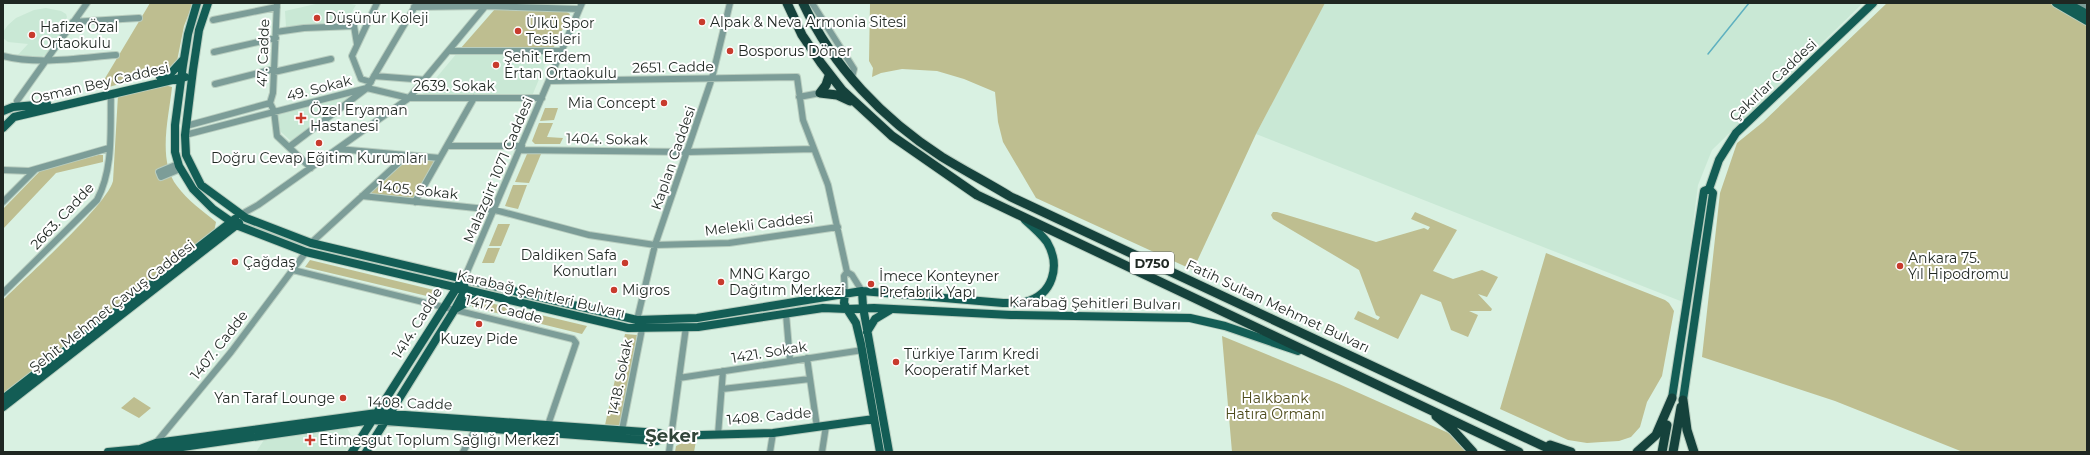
<svg xmlns="http://www.w3.org/2000/svg" width="2090" height="455" viewBox="0 0 2090 455" font-family="Montserrat,sans-serif">
  <style>
    .built { fill: #c9e8d5 }
    .green { fill: #bebe90 }
    .lines { fill: none; stroke-linecap: round; stroke-linejoin: round }
    .stream { stroke: #5fb1c0; stroke-width: 1.5 }
    .minor-casing { stroke: #b8cdbf; stroke-width: 8 }
    .major-casing { stroke: #b8cdbf; stroke-width: 10 }
    .highway-casing { stroke: #b8cdbf; stroke-width: 11 }
    .minor { stroke: #7c9d98; stroke-width: 6 }
    .major { stroke: #135d55; stroke-width: 8 }
    .highway { stroke: #15423c; stroke-width: 9 }
    .poi-dot { fill: #c83b2d; stroke: #fff; stroke-width: 1.5 }
    .labels { text-anchor: middle; stroke-width: 4; stroke-linejoin: round; paint-order: stroke }
    .shield { fill: #fff; stroke: #626864; stroke-width: 1 }
    .shield-label { font-size: 13px; font-weight: bold; fill: #1f2722 }
    .poi-label { font-size: 14px; fill: #1f2722; stroke: #fff; text-anchor: start }
    .street-label { font-size: 14px; fill: #1f2722; stroke: #fff }
    .park-label { font-size: 14px; fill: #4d4b1b; stroke: #fff }
    .district-label { font-size: 18px; font-weight: bold; fill: #32453a; stroke: #fff }
  </style>
  <rect width="100%" height="100%" fill="#d9f1e2"/>
  <path class="built" d="M320,3h25l11,2 -13,21 -57,1 -1,-16z
    M1324,3h539l-151,147 -14,35 -15,117 -427,-168z
    M46,8l15,3 5,3 1,3 -2,6 -6,8h5l-15,22 -8,4h-25l12,-13 -20,-2 -5,-4v-6l5,-7 8,-7 18,-8z
    M457,53h93l-18,43 -110,-1z
    M351,94l1,4 -22,16 -39,27 -10,-9 -3,-10v-10z
    M347,428l6,11 -8,13h-89l8,-12z"/>
  <path class="green" d="M150,3h43l-9,23 -7,35 -5,6 -9,5 -65,18z
    M870,3h455l-69,131 -63,136 -157,-72 -33,-56 -5,-20 -3,-30 -31,-13 -27,-8 -35,-2 -21,4 -9,4 1,-9 -4,-7z
    M1887,3h163l37,23v426h-124l-128,-51 -133,-44 18,-164 17,-50 26,-21z
    M495,9l72,3 3,2 -17,35h-93z
    M165,85l7,2c-3,30 -15,73 5,99 10,14 26,25 39,36l-2,10 -211,163v-95c22,-22 104,-95 110,-119l5,-86z
    M545,108h13l-4,12 -14,1z
    M539,123h14l-6,14 16,1 -3,6h-25l-3,-3z
    M527,154h14l-12,29 -14,-1z
    M98,155h5v7l-47,11 -53,56v-20l39,-40z
    M406,159l28,2 -21,38 -45,-5z
    M513,185h14l-9,24 -13,-3z
    M1273,212h4l99,30 48,-14 4,2 2,-3 -19,-8 4,-7 42,18 -24,41 20,8 29,-9 16,7 -11,20 -9,-3 14,15 -1,2h-22l9,4 -10,22 -17,-7 -10,-28 -20,-8 -23,45 -44,-20 4,-8 20,9 2,-3 -4,-2 -17,-45 -86,-51 -2,-4z
    M498,224h12l-9,22h-12z
    M488,248h12l-6,15h-12z
    M1546,253l119,47 4,3 5,8 -12,65 -15,26 -7,25 -9,10 -12,4 -17,1 -15,1 -19,-3 -68,-31z
    M310,260l128,31v3l-7,3 -126,-30z
    M477,301h5l105,25 -5,8 -110,-27v-3z
    M625,334l12,1 -17,90h-15z
    M1222,336l117,48 114,51 14,17h-235z
    M134,397l17,11 -12,10 -18,-10z
    M686,441h10l-2,11h-19l1,-6z"/>
  <g class="lines">
    <path class="stream" d="M1708,54l41,-51"/>
    <g class="minor-casing">
      <path id="minor" d="M812,3l42,66 -2,8
        M2080,3l7,5
        M414,7l73,-1 92,3
        M213,20l64,-13
        M73,22l66,-4
        M276,32l28,-4 50,-2 3,18
        M450,51h111
        M214,52l62,-14
        M3,56c36,9 76,2 113,-1
        M274,72l57,-13
        M374,76l52,4
        M549,81l248,-4 6,43 25,65 19,87
        M371,82l-10,-3 -9,-23 25,-53
        M215,84l59,-15
        M799,97l21,-4
        M17,101l70,-98
        M270,103l3,-10 4,-90
        M270,103l4,8 3,25 34,32
        M186,126l84,-23
        M185,135l182,-47 42,10h133
        M447,146h75
        M289,147l78,-59 50,-85
        M338,149l102,9
        M520,150l167,2 127,-3
        M178,164l-19,8 2,5 19,-8
        M3,170l26,1 80,-23
        M362,196l133,14 94,25 66,10 74,-2 109,-16
        M3,202l32,-32
        M415,202l59,-104
        M240,215l18,-10 151,-107 79,-95
        M311,243l96,-88
        M293,270l280,69 3,4 -28,82
        M464,279l118,-276
        M3,293l94,-93c17,-32 13,-71 14,-106
        M845,293l-1,-17 3,-4 5,3 10,16
        M786,314l4,47
        M637,320l18,-75 57,-167 18,-75
        M807,358l10,69
        M679,378l184,-28
        M722,389l88,-10
        M622,430l20,-101
        M718,435l5,-64
        M155,444l76,-92 75,-100
        M463,452l13,-24
        M669,452l17,-125
        M770,452l3,-19
        M822,452l4,-26"/>
    </g>
    <g class="major-casing">
      <path id="major" d="M197,3l-9,31 -5,31 -8,60v27l4,14 14,23 20,20 23,16 70,27 322,76 70,-1 125,-19 24,1 9,14 5,21 19,108
        M208,3l-9,27 -6,40 -8,65 1,20 15,30 45,33 65,25 326,77 60,-2 165,-27 1,16 26,145
        M2056,3l31,18
        M2067,3l20,11
        M160,77l12,-5 11,-12
        M3,111l10,-4 34,-3
        M3,128l11,-11 171,-40
        M1709,189l10,-29 17,-27 137,-130
        M862,291l141,12c7,0 15,1 22,-1 28,-7 36,-36 22,-60 -6,-8 -14,-15 -22,-22
        M845,293l-1,10 3,6 27,-1 137,7 179,3 35,8 73,25
        M455,309l27,-15
        M867,332l8,-13 15,-9
        M1672,398l32,-207 5,-2 4,4 -30,207
        M3,399l232,-180
        M3,407l236,-184
        M108,452l32,-3 16,-6 221,-30 282,20 7,3
        M148,452l224,-32 285,21 9,-5 107,-3 101,-14
        M352,452l107,-168
        M366,452l89,-143 10,-19 -1,-6"/>
    </g>
    <g class="highway-casing">
      <path id="highway" d="M787,3l15,32 19,28 21,27 50,46 85,59 542,257
        M803,3c30,64 80,116 139,154 23,14 46,26 69,40l545,255
        M829,76l-3,9 -6,8 17,2 13,6
        M1683,400l4,30 7,22
        M1436,416l17,14 20,22
        M1550,445l21,7
        M1637,452l19,-17 16,-37
        M1662,452l5,-27
        M1673,452l8,-45"/>
    </g>
    <use href="#minor" class="minor"/>
    <use href="#major" class="major"/>
    <use href="#highway" class="highway"/>
  </g>
  <g class="poi-dot">
    <circle cx="317" cy="18" r="4"/>
    <circle cx="702" cy="22" r="4"/>
    <circle cx="518" cy="31" r="4"/>
    <circle cx="32" cy="35" r="4"/>
    <circle cx="730" cy="51" r="4"/>
    <circle cx="496" cy="65" r="4"/>
    <circle cx="664" cy="103" r="4"/>
    <path d="M299 112h4v4h4v4h-4v4h-4v-4h-4v-4h4z"/>
    <circle cx="319" cy="143" r="4"/>
    <circle cx="235" cy="262" r="4"/>
    <circle cx="625" cy="263" r="4"/>
    <circle cx="1900" cy="266" r="4"/>
    <circle cx="721" cy="282" r="4"/>
    <circle cx="871" cy="284" r="4"/>
    <circle cx="614" cy="290" r="4"/>
    <circle cx="479" cy="324" r="4"/>
    <circle cx="896" cy="362" r="4"/>
    <circle cx="343" cy="398" r="4"/>
    <path d="M308 434h4v4h4v4h-4v4h-4v-4h-4v-4h4z"/>
  </g>
  <g class="labels">
    <rect class="shield" x="1130" y="252" width="44" height="22" rx="3"/>
    <g class="shield-label">
      <text x="1152" y="268">D750</text>
    </g>
    <g class="poi-label">
      <text x="325" y="23">Düşünür Koleji</text>
      <text x="710" y="27">Alpak &amp; Neva Armonia Sitesi</text>
      <text x="526" y="28">Ülkü Spor<tspan x="526" dy="16">Tesisleri</tspan></text>
      <text x="40" y="32">Hafize Özal<tspan x="40" dy="16">Ortaokulu</tspan></text>
      <text x="738" y="56">Bosporus Döner</text>
      <text x="504" y="62">Şehit Erdem<tspan x="504" dy="16">Ertan Ortaokulu</tspan></text>
      <text x="656" y="108" text-anchor="end">Mia Concept</text>
      <text x="310" y="115">Özel Eryaman<tspan x="310" dy="16">Hastanesi</tspan></text>
      <text x="319" y="163" text-anchor="middle">Doğru Cevap Eğitim Kurumları</text>
      <text x="617" y="260" text-anchor="end">Daldiken Safa<tspan x="617" dy="16">Konutları</tspan></text>
      <text x="1908" y="263">Ankara 75.<tspan x="1908" dy="16">Yıl Hipodromu</tspan></text>
      <text x="243" y="267">Çağdaş</text>
      <text x="729" y="279">MNG Kargo<tspan x="729" dy="16">Dağıtım Merkezi</tspan></text>
      <text x="879" y="281">İmece Konteyner<tspan x="879" dy="16">Prefabrik Yapı</tspan></text>
      <text x="622" y="295">Migros</text>
      <text x="479" y="344" text-anchor="middle">Kuzey Pide</text>
      <text x="904" y="359">Türkiye Tarım Kredi<tspan x="904" dy="16">Kooperatif Market</tspan></text>
      <text x="335" y="403" text-anchor="end">Yan Taraf Lounge</text>
      <text x="319" y="445">Etimesgut Toplum Sağlığı Merkezi</text>
    </g>
    <g class="street-label">
      <text transform="translate(263 53) rotate(-88)" y="5">47. Cadde</text>
      <text transform="translate(673 67) rotate(-1)" y="5">2651. Cadde</text>
      <text transform="translate(1773 80) rotate(-43)" y="5">Çakırlar Caddesi</text>
      <text transform="translate(100 83) rotate(-13)" y="5">Osman Bey Caddesi</text>
      <text x="454" y="91">2639. Sokak</text>
      <text transform="translate(319 88) rotate(-14)" y="5">49. Sokak</text>
      <text transform="translate(607 139) rotate(1)" y="5">1404. Sokak</text>
      <text transform="translate(673 158) rotate(-71)" y="5">Kaplan Caddesi</text>
      <text transform="translate(498 170) rotate(-67)" y="5">Malazgirt 1071 Caddesi</text>
      <text transform="translate(418 190) rotate(6)" y="5">1405. Sokak</text>
      <text transform="translate(62 216) rotate(-47)" y="5">2663. Cadde</text>
      <text transform="translate(759 224) rotate(-7)" y="5">Melekli Caddesi</text>
      <text transform="translate(541 294) rotate(13)" y="5">Karabağ Şehitleri Bulvarı</text>
      <text transform="translate(1095 303) rotate(1)" y="5">Karabağ Şehitleri Bulvarı</text>
      <text transform="translate(112 306) rotate(-38)" y="5">Şehit Mehmet Çavuş Caddesi</text>
      <text transform="translate(1278 306) rotate(25)" y="5">Fatih Sultan Mehmet Bulvarı</text>
      <text transform="translate(504 309) rotate(14)" y="5">1417. Cadde</text>
      <text transform="translate(417 323) rotate(-58)" y="5">1414. Cadde</text>
      <text transform="translate(219 345) rotate(-52)" y="5">1407. Cadde</text>
      <text transform="translate(769 352) rotate(-9)" y="5">1421. Sokak</text>
      <text transform="translate(620 377) rotate(-79)" y="5">1418. Sokak</text>
      <text transform="translate(410 403) rotate(2)" y="5">1408. Cadde</text>
      <text transform="translate(769 416) rotate(-5)" y="5">1408. Cadde</text>
    </g>
    <g class="park-label">
      <text x="1275" y="403">Halkbank<tspan x="1275" dy="16">Hatıra Ormanı</tspan></text>
    </g>
    <g class="district-label">
      <text x="672" y="442">Şeker</text>
    </g>
  </g>
  <rect width="2090" height="455" fill="none" stroke="#1f2722" stroke-width="8"/>
</svg>
